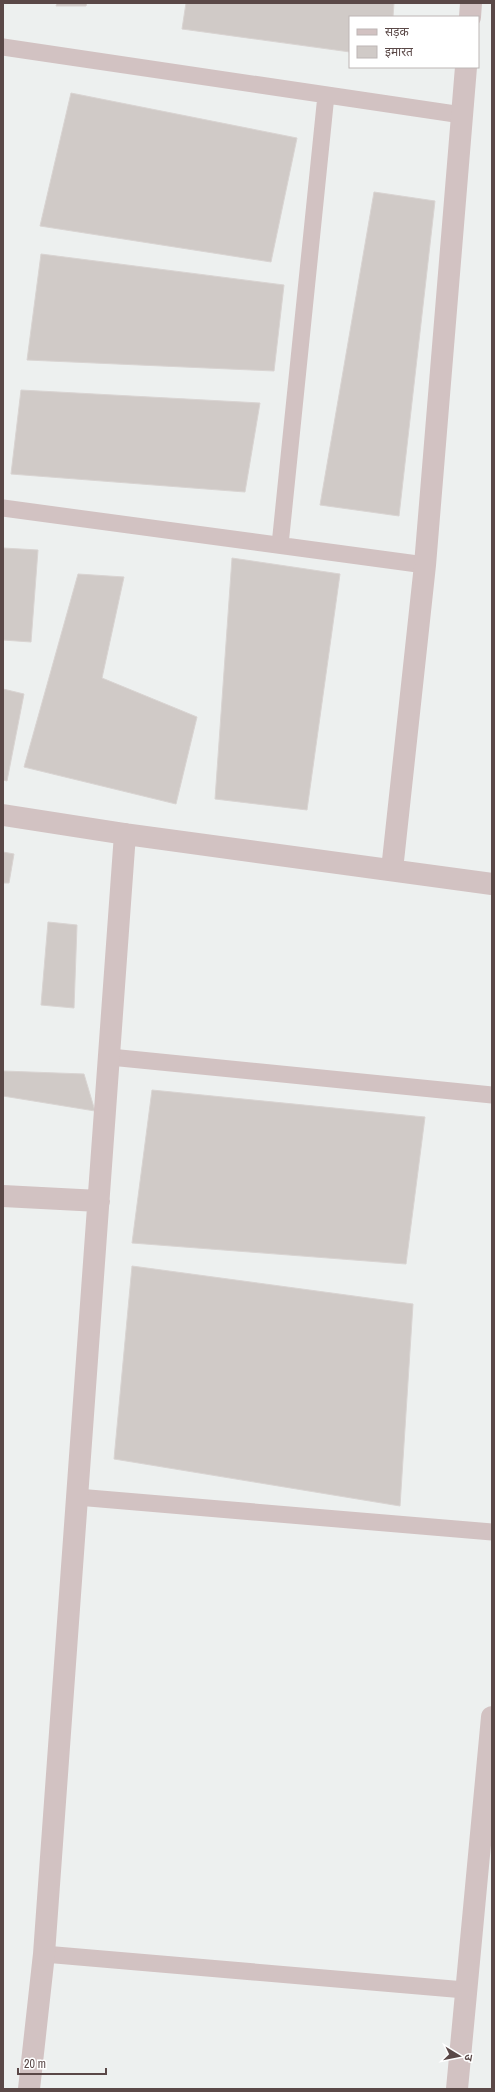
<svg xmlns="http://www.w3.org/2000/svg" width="495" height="2092" viewBox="0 0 495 2092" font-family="'Archivo Narrow','Noto Sans Devanagari',sans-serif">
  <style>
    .building { fill: #d0cac7; stroke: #d9d4d2 }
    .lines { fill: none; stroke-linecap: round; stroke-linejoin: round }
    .service { stroke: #d2c2c2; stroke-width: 17 }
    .minor { stroke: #d2c2c2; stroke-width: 22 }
  </style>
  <rect width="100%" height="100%" fill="#edf0ef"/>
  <path class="building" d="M57,3h30l-1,3h-30z
    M186,3h208l-1,14h-43v35l-168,-23z
    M71,93l226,45 -26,124 -231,-36z
    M374,192l61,9 -36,315 -79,-11z
    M41,254l243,31 -10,86 -247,-11z
    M21,390l239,13 -15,89 -234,-18z
    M3,548l35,2 -7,92 -28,-2z
    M232,558l108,16 -33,236 -92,-11z
    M78,574l46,3 -22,101 95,39 -21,87 -152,-37z
    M3,689l21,5 -17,87 -4,-1z
    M3,852l11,2 -5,29h-6z
    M48,922l29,3 -3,83 -33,-3z
    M3,1071l81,3 11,37 -92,-15z
    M152,1090l273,27 -19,147 -274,-21z
    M132,1266l281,38 -13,202 -286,-47z"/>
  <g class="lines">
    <path class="service" d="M3,47l459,68
      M3,508l422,57
      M280,545l46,-450
      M110,1057l382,38
      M77,1497l415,35
      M44,1954l421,36"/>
    <path class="minor" d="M470,17l1,-14
      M3,815l122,19 367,50
      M392,870l33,-305 41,-498
      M3,1196l96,5
      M29,2089l15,-135 81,-1120
      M457,2089l35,-372"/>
  </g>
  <rect width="495" height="2092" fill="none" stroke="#5a4847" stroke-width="8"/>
  <rect x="349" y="16" width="130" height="52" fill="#ffffff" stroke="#bdb6b5"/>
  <rect x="357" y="29" width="20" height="6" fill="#d2c2c2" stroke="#bdb6b5"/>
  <text x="385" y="36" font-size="12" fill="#5a4847">सड़क</text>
  <rect x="357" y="46" width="20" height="12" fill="#d0cac7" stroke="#bdb6b5"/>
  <text x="385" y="56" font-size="12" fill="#5a4847">इमारत</text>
  <g transform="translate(459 2056) rotate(100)" stroke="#ffffff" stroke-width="3" paint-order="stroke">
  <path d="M0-3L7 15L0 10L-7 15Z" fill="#5a4847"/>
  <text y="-6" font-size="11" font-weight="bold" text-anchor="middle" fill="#5a4847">उ</text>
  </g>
  <path d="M18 2068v6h88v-6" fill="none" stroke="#5a4847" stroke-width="2"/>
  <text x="24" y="2068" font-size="12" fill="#5a4847" stroke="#ffffff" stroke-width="3" paint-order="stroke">20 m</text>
</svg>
